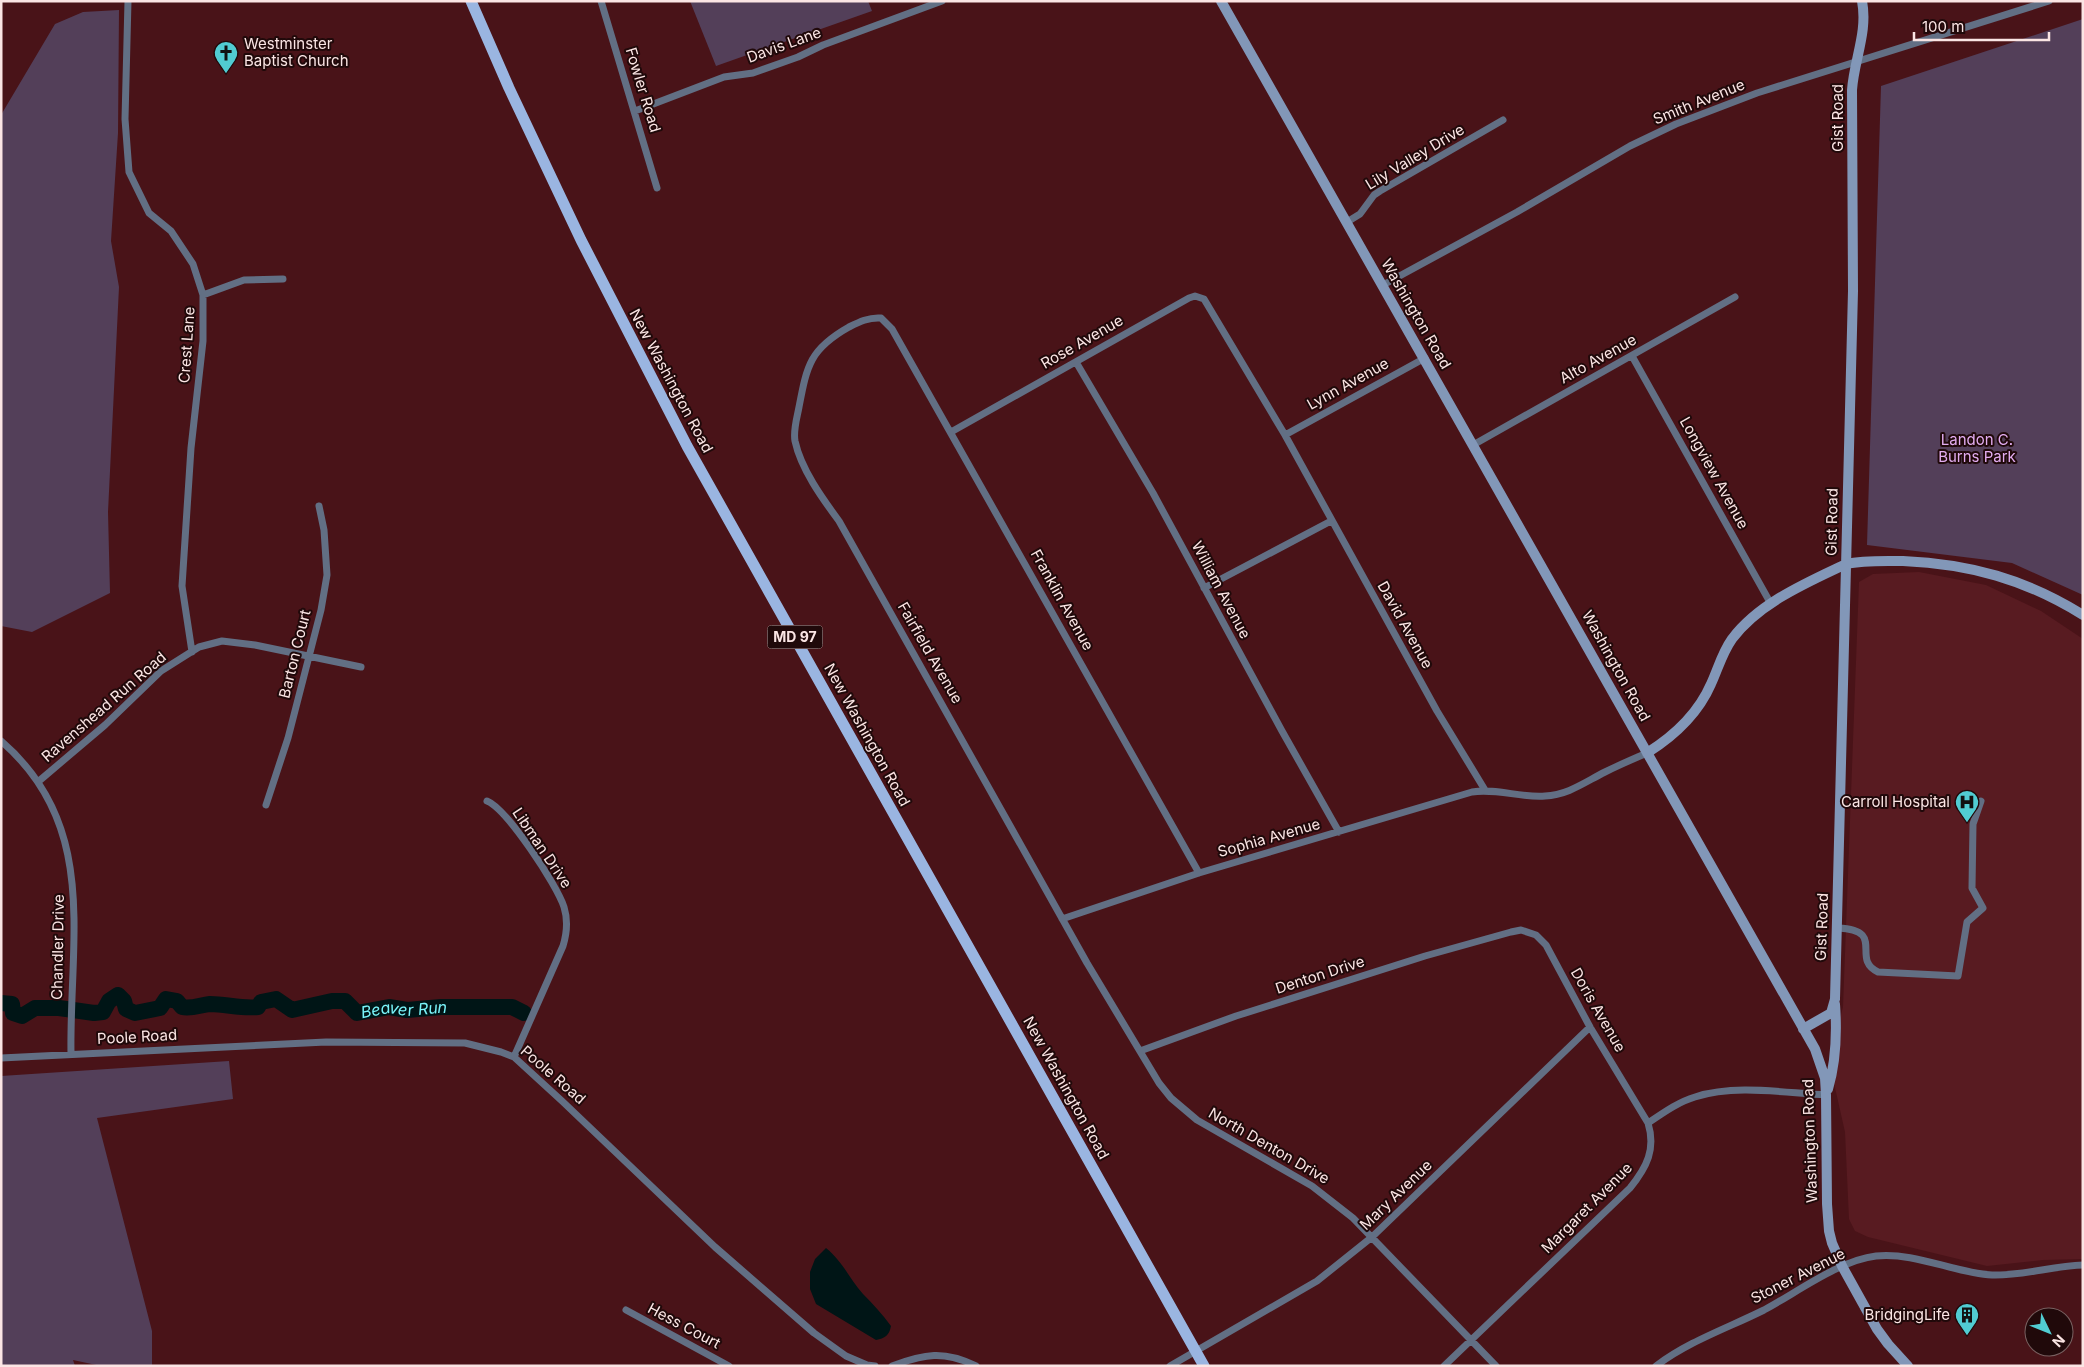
<svg xmlns="http://www.w3.org/2000/svg" width="2084" height="1367" viewBox="0 0 2084 1367" font-family="Inter,sans-serif">
  <style>
    .built { fill: #581b21 }
    .green { fill: #533f59 }
    .water { fill: #001516 }
    .lines { fill: none; stroke-linecap: round; stroke-linejoin: round }
    .river { stroke: #001516; stroke-width: 16 }
    .street { stroke: #626f84; stroke-width: 7 }
    .secondary { stroke: #8297b8; stroke-width: 10 }
    .primary { stroke: #9ab5e1; stroke-width: 11 }
    .labels { text-anchor: middle; stroke-width: 4; stroke-linejoin: round; paint-order: stroke }
    .shield { fill: #20090a; stroke: #b9a3a3; stroke-width: 1 }
    .shield-label { font-size: 14px; font-weight: bold; fill: #fbe5e4 }
    .poi-label { font-size: 15px; fill: #fbe5e4; stroke: #20090a; text-anchor: end }
    .street-label { font-size: 15px; fill: #fbe5e4; stroke: #20090a }
    .park-label { font-size: 15px; fill: #e3adf1; stroke: #20090a }
    .water-label { font-size: 16px; font-style: italic; fill: #7af5fa; stroke: #20090a }
  </style>
  <rect width="100%" height="100%" fill="#491318"/>
  <path class="built" d="M1919,572l67,13 55,26 42,28v620l-40,1 -56,6 -119,-29 -13,-6 -6,-12 -4,-87 -16,-71 14,-54 16,-425 14,-8z"/>
  <path class="green" d="M690,1h178l4,10 -156,55z
    M119,10l-1,123 -7,108 8,46 -11,225 2,81 -78,39 -31,-6v-511l54,-91 28,-12z
    M2083,19v576l-71,-32 -145,-18 14,-459z
    M229,1061l4,38 -136,19 55,213v35h-51l-28,-6 2,6h-74v-290z"/>
  <path class="water" d="M826,1248c17,14 23,30 37,46 10,10 19,20 28,32 -2,10 -6,12 -15,14l-60,-36 -6,-15v-17l5,-13z"/>
  <g class="lines">
    <path class="river" id="s1" d="M1,1003l11,1 1,9 9,3 13,-8h24l35,5 9,-1 6,-11 9,-6 6,6 2,8 9,4 25,-5 6,-9 11,2 5,6c10,2 18,-2 28,-3 16,0 32,5 48,3l3,-5 15,-3 16,11 40,-9h13l12,12 32,-6 18,3 34,-3h71l12,6"/>
    <path class="street" d="M128,1l-3,118 4,53 20,41 22,18 22,33 10,31v46l-12,107 -9,138 10,66
      M601,1l56,187
      M635,111l89,-34 29,-4 45,-16 25,-12 119,-44
      M1347,222l13,-8 14,-19 6,-4 123,-71
      M1383,285l134,-73 113,-66 46,-22 81,-31 292,-92
      M203,295l41,-15 39,-1
      M1632,356l139,248
      M1076,362l77,131 129,238 57,101
      M951,432l238,-134 6,-2 9,3 81,136 152,276 48,79
      M1285,435l140,-77
      M1473,445l262,-148
      M1204,588l127,-67
      M1,741c99,85 68,199 70,313
      M39,781l66,-56 56,-54 38,-24 23,-6 33,4 106,22
      M487,801c20,8 70,84 77,106 4,13 3,26 -1,39l-49,111
      M266,805l22,-67 33,-128 6,-35 -3,-45 -5,-24
      M1199,873l-307,-544 -11,-11c-12,-1 -22,4 -32,9 -39,22 -42,38 -50,80 -2,11 -6,23 -4,34 6,28 27,57 44,80l248,442 72,120 12,15 26,22 115,66 41,32 143,148
      M1062,919l137,-46 273,-81c25,-4 48,6 73,4 23,-1 40,-14 60,-24 14,-7 28,-13 42,-19
      M1838,928c49,2 12,31 40,44l80,4 9,-54 16,-14 -11,-20 1,-64 8,-23
      M1140,1051l96,-35 189,-60 86,-24 10,-2 15,5 10,10 44,82 58,96c8,26 -1,44 -18,65l-186,178
      M1,1058l325,-16 139,1 36,9 13,5 48,44 153,146 99,86 32,23 21,9 8,1
      M1648,1123c15,-10 30,-21 47,-26 41,-13 89,-4 131,-2
      M626,1310l103,56
      M892,1366c32,-12 52,-16 84,0
      M1170,1366l147,-85 55,-44 218,-210
      M1656,1366c33,-25 72,-38 108,-56 32,-17 76,-50 112,-54 40,-4 78,17 116,19 31,1 60,-9 91,-10"/>
    <path class="secondary" d="M1221,1l594,1048 10,29 1,17 1,109 2,27 3,12 10,23 35,63 11,15 20,22
      M1647,753c27,-17 51,-39 64,-69 7,-15 11,-31 21,-45 27,-36 74,-56 114,-75 18,-4 38,-3 57,-3 67,3 122,18 180,54
      M1803,1029l28,-16 4,-14 18,-708 -1,-201c2,-30 16,-58 10,-89
      M1828,1089c8,-27 9,-57 7,-85"/>
    <path class="primary" d="M471,1l38,87 72,152 106,206 517,920"/>
  </g>
  <defs>
    <g id="church-pin" transform="scale(1.25)"><path d="M0 17L-7.5 6A9.5 9.5 0 1 1 7.5 6Z" fill="#51ccd2" stroke="#20090a"/><path d="M-1.2-6h2.4v3.5h3.3v2.4h-3.3V6h-2.4V-.1h-3.3v-2.4h3.3Z" fill="#111"/></g>
    <g id="hospital-pin" transform="scale(1.25)"><path d="M0 17L-7.5 6A9.5 9.5 0 1 1 7.5 6Z" fill="#51ccd2" stroke="#20090a"/><path d="M-5-5h3v3.5h4V-5h3V5h-3V1.5h-4V5h-3Z" fill="#111"/></g>
    <g id="building-pin" transform="scale(1.25)"><path d="M0 17L-7.5 6A9.5 9.5 0 1 1 7.5 6Z" fill="#51ccd2" stroke="#20090a"/><path d="M-4-6H4V6H1V3H-1V6H-4ZM-2.5-4.3h1.7v1.8h-1.7ZM.8-4.3h1.7v1.8H.8ZM-2.5-1h1.7V.8h-1.7ZM.8-1h1.7V.8H.8Z" fill="#111"/></g>
  </defs>
  <g fill-rule="evenodd">
    <use href="#church-pin" x="226" y="53"/>
    <use href="#hospital-pin" x="1967" y="802"/>
    <use href="#building-pin" x="1967" y="1315"/>
  </g>
  <g class="labels">
    <rect class="shield" x="767.5" y="625.5" width="55" height="23" rx="4"/>
    <g class="shield-label">
      <text x="795" y="642">MD 97</text>
    </g>
    <g class="poi-label">
      <text x="244" y="49" text-anchor="start">Westminster<tspan x="244" dy="17">Baptist Church</tspan></text>
      <text x="1950" y="807">Carroll Hospital</text>
      <text x="1950" y="1320">BridgingLife</text>
    </g>
    <g class="street-label">
      <text transform="translate(784 45) rotate(-20)" y="5">Davis Lane</text>
      <text transform="translate(643 90) rotate(73)" y="5">Fowler Road</text>
      <text transform="translate(1699 102) rotate(-22)" y="5">Smith Avenue</text>
      <text transform="translate(1838 118) rotate(-90)" y="5">Gist Road</text>
      <text transform="translate(1415 157) rotate(-31)" y="5">Lily Valley Drive</text>
      <text transform="translate(1416 314) rotate(60)" y="5">Washington Road</text>
      <text transform="translate(1082 342) rotate(-30)" y="5">Rose Avenue</text>
      <text transform="translate(187 345) rotate(-86)" y="5">Crest Lane</text>
      <text transform="translate(1598 359) rotate(-29)" y="5">Alto Avenue</text>
      <text transform="translate(671 381) rotate(62)" y="5">New Washington Road</text>
      <text transform="translate(1348 384) rotate(-29)" y="5">Lynn Avenue</text>
      <text transform="translate(1714 473) rotate(61)" y="5">Longview Avenue</text>
      <text transform="translate(1832 522) rotate(-89)" y="5">Gist Road</text>
      <text transform="translate(1221 590) rotate(62)" y="5">William Avenue</text>
      <text transform="translate(1062 600) rotate(61)" y="5">Franklin Avenue</text>
      <text transform="translate(1405 625) rotate(61)" y="5">David Avenue</text>
      <text transform="translate(930 653) rotate(60)" y="5">Fairfield Avenue</text>
      <text transform="translate(295 654) rotate(-76)" y="5">Barton Court</text>
      <text transform="translate(1616 666) rotate(61)" y="5">Washington Road</text>
      <text transform="translate(104 707) rotate(-41)" y="5">Ravenshead Run Road</text>
      <text transform="translate(867 735) rotate(61)" y="5">New Washington Road</text>
      <text transform="translate(1269 838) rotate(-16)" y="5">Sophia Avenue</text>
      <text transform="translate(542 848) rotate(56)" y="5">Libman Drive</text>
      <text transform="translate(1822 927) rotate(-88)" y="5">Gist Road</text>
      <text transform="translate(58 947) rotate(-89)" y="5">Chandler Drive</text>
      <text transform="translate(1320 975) rotate(-18)" y="5">Denton Drive</text>
      <text transform="translate(1598 1010) rotate(60)" y="5">Doris Avenue</text>
      <text transform="translate(137 1037) rotate(-3)" y="5">Poole Road</text>
      <text transform="translate(553 1075) rotate(41)" y="5">Poole Road</text>
      <text transform="translate(1066 1088) rotate(61)" y="5">New Washington Road</text>
      <text transform="translate(1810 1141) rotate(-92)" y="5">Washington Road</text>
      <text transform="translate(1269 1146) rotate(30)" y="5">North Denton Drive</text>
      <text transform="translate(1396 1195) rotate(-44)" y="5">Mary Avenue</text>
      <text transform="translate(1587 1208) rotate(-45)" y="5">Margaret Avenue</text>
      <text transform="translate(1798 1276) rotate(-27)" y="5">Stoner Avenue</text>
      <text transform="translate(684 1326) rotate(28)" y="5">Hess Court</text>
    </g>
    <g class="park-label">
      <text x="1977" y="445">Landon C.<tspan x="1977" dy="17">Burns Park</tspan></text>
    </g>
    <g class="water-label">
      <text dy="6" stroke="none"><textPath href="#s1" startOffset="454">Beaver Run</textPath></text>
    </g>
  </g>
  <rect width="2084" height="1367" fill="none" stroke="#fbe5e4" stroke-width="5"/>
  <g transform="translate(2049 1332) rotate(133)"><circle r="24" fill="#20090a" stroke="#786161"/>
  <path d="M0-4L9 19L0 12L-9 19Z" fill="#51ccd2"/>
  <text y="-8" font-size="14" font-weight="bold" text-anchor="middle" fill="#fbe5e4">N</text>
  </g>
  <path d="M1914 32v8h135v-8" fill="none" stroke="#fbe5e4" stroke-width="2.5"/>
  <text x="1922" y="32" font-size="15" fill="#fbe5e4" stroke="#20090a" stroke-width="4" paint-order="stroke">100 m</text>
</svg>
